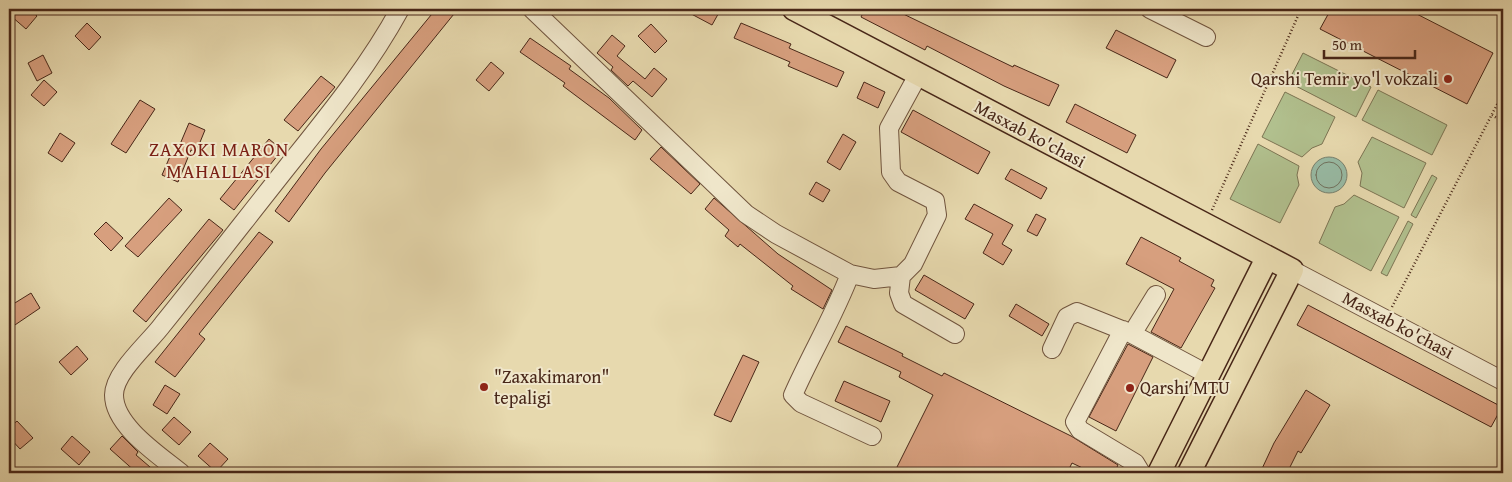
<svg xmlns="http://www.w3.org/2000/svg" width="1512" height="482" viewBox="0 0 1512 482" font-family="'Gentium Book Plus',serif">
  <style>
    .green { fill: #b1c08e; stroke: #7c7453 }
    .water { fill: #98bba5; stroke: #78806d }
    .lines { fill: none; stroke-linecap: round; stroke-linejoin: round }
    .shore { stroke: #70715e; stroke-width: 1 }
    .building { fill: #d79f7e; stroke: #482718 }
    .minor-casing { stroke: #70543e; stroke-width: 20 }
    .major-casing { stroke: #482718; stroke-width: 25 }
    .path { stroke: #482718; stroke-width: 2.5; stroke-dasharray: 1 2.5; stroke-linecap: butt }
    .minor { stroke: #efe6ca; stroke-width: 18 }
    .major { stroke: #e7d9ae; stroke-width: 22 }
    .rail-casing { stroke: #482718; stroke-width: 5.5 }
    .rail { stroke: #efe6ca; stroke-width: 4; stroke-dasharray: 11; stroke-linecap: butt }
    .poi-dot { fill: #8f2418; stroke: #efe6ca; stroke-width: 2 }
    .labels { text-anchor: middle; stroke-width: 4; stroke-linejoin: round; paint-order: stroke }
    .poi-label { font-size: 18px; fill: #482718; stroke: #efe6ca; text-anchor: start }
    .street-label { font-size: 18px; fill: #482718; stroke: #efe6ca }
    .neighbourhood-label { font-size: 19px; letter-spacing: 1px; fill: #7a1f14; stroke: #efe6ca }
  </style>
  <rect width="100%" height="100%" fill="#e7d9ae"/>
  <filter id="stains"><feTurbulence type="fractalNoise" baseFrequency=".004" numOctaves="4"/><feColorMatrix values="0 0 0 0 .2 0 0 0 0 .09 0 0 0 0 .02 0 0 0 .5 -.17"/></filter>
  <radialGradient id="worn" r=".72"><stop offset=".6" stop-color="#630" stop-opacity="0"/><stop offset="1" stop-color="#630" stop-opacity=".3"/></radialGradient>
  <path class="green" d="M1303,53l68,34 -15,30 -68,-35z
    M1378,90l69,35 -15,30 -70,-35z
    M1285,92l50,25 -13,27 -10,4 -10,9 -40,-20z
    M1372,137l54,26 -22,45 -44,-22 2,-13 -4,-11z
    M1258,144l41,22 -2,9 2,10 -19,38 -50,-24z
    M1432,175l5,3 -21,40 -5,-3z
    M1354,195l45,22 -28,54 -52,-28 16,-36 9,-3z
    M1408,221l5,3 -26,52 -6,-3z"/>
  <path class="water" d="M1311 175a18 18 0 1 1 36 0a18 18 0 1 1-36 0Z"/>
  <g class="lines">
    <path class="shore" d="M1316 175a13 13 0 1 1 26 0a13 13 0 1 1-26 0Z"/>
  </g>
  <path class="building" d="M17,9h12l8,7 -11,13 -15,-13z
    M436,9h22l-133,164 -36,49 -14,-11 46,-62z
    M682,9h39l-9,16z
    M865,9h28l120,58 1,-2 45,20 -10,21 -45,-20 -77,-40 -2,4 -64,-33z
    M1331,9h76l86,44 -26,51 -147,-75z
    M87,23l14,14 -12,13 -14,-14z
    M741,23l50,21 -2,4 55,24 -7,15 -49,-21 2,-4 -56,-24z
    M651,24l16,17 -12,12 -17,-17z
    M1116,30l60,30 -9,18 -61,-30z
    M612,35l13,11 -8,10 28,23 9,-11 13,11 -15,18 -19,-16 -5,5 -17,-16 2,-3 -16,-14z
    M530,38l41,28 -2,3 40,29 33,32 -7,10 -72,-54 2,-3 -45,-31z
    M43,55l9,18 -15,8 -9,-18z
    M491,62l13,11 -15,18 -13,-11z
    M321,76l14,11 -37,44 -14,-11z
    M44,80l13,12 -13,14 -13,-11z
    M864,82l21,10 -7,16 -21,-10z
    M140,100l15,9 -29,44 -15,-9z
    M1075,104l61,31 -9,18 -61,-31z
    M913,110l77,42 -12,22 -77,-42z
    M189,123l16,7 -9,22 -5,-2 -13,32 -16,-7 9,-21 4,2z
    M60,133l15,10 -13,19 -14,-9z
    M843,134l13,8 -16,28 -13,-8z
    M269,139l13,11 -48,60 -14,-11z
    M661,147l39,37 -9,10 -41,-35z
    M1011,169l36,19 -6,11 -36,-20z
    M816,182l14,8 -7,12 -14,-8z
    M169,198l13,12 -44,47 -13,-11z
    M714,198l64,56 54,36 -9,19 -32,-20 2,-3 -53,-42 -2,3 -13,-11 4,-6 -24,-21z
    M974,204l39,21 -11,19 10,6 -9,15 -20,-12 10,-19 -28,-15z
    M1036,214l10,5 -9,17 -10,-5z
    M209,219l14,11 -77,92 -13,-11z
    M106,222l17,16 -12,13 -17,-17z
    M259,232l14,10 -74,92 6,5 -30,38 -20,-15z
    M1141,237l40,21 -2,3 35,19 -3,6 4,2 -34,60 -30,-16 23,-43 -48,-25z
    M924,275l50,29 -9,15 -50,-29z
    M31,293l9,15 -31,21v-25l1,2z
    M1016,304l33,20 -7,12 -33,-20z
    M1308,305l194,102 -11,20 -194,-102z
    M846,326l57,28 -1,2 40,20 2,-3 127,63 47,29 -4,8h-21l-21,-10 -5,10h-173l39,-78 -34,-18 2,-5 -63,-30z
    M1128,344l25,13 -37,74 -27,-14z
    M77,346l11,13 -17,16 -12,-13z
    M743,355l16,7 -28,60 -17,-7z
    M844,381l46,20 -9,21 -46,-21z
    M165,385l15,9 -13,20 -14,-9z
    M1306,390l24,15 -29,48 -3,-2 -11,22h-27l14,-30z
    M174,417l17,15 -12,13 -17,-15z
    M17,421l16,17 -13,11 -11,-12v-9z
    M72,436l18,16 -11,13 -18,-16z
    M122,436l16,16 -2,3 21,18h-20l-27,-24z
    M210,443l18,16 -12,13 -18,-16z"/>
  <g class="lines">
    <g class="minor-casing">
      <path id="minor" d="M532,9l214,205 30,20 74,40 24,5 27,-3 12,-12 24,-49 -2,-14 -37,-19 -7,-10 -2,-44 29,-53
        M1150,9l56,28
        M1292,270l211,111
        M850,274c-16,42 -39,80 -57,121l8,8 71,33
        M901,276l-2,17 4,11 52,30
        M1123,330l-48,92 5,8 55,33 6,10
        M1132,334l24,-39
        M1052,349l15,-32 10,-5 55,22 75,40
        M181,473c-22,-18 -67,-47 -67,-78 0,-23 36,-53 49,-71 42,-52 83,-105 125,-158 40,-50 81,-100 112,-157"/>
    </g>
    <g class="major-casing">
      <path id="major" d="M794,9l498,261 -103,203
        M1159,473l108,-215"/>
    </g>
    <path class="path" d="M1503,75v3
      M1492,115l11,7
      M1212,210l89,-201
      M1392,307l111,-214"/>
    <use href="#minor" class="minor"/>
    <use href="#major" class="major"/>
    <g class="rail-casing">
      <path id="rail" d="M1498,9l5,3"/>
    </g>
    <use href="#rail" class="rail"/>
  </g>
  <g class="poi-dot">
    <circle cx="1448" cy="79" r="5"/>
    <circle cx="484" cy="387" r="5"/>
    <circle cx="1130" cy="388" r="5"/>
  </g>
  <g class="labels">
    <g class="poi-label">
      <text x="1438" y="85" text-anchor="end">Qarshi Temir yo'l vokzali</text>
      <text x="494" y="383">"Zaxakimaron"<tspan x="494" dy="21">tepaligi</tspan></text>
      <text x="1140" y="394">Qarshi MTU</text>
    </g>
    <g class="street-label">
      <text transform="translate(1030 134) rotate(28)" y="6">Masxab ko'chasi</text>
      <text transform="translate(1398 325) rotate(28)" y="6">Masxab ko'chasi</text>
    </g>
    <g class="neighbourhood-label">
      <text x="219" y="156">ZAXOKI MARON<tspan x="219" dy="22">MAHALLASI</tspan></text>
    </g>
  </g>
  <rect width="1512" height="482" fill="none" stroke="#e7d9ae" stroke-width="30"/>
  <rect x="10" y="10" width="1492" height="462" fill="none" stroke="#482718" stroke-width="2.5"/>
  <rect x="15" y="15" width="1482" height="452" fill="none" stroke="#482718"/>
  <path d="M1324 50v8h91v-8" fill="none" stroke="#482718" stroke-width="2.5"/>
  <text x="1332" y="50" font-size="15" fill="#482718" stroke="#efe6ca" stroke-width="4" paint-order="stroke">50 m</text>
  <rect width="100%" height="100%" filter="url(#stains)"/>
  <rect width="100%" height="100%" fill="url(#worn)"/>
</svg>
